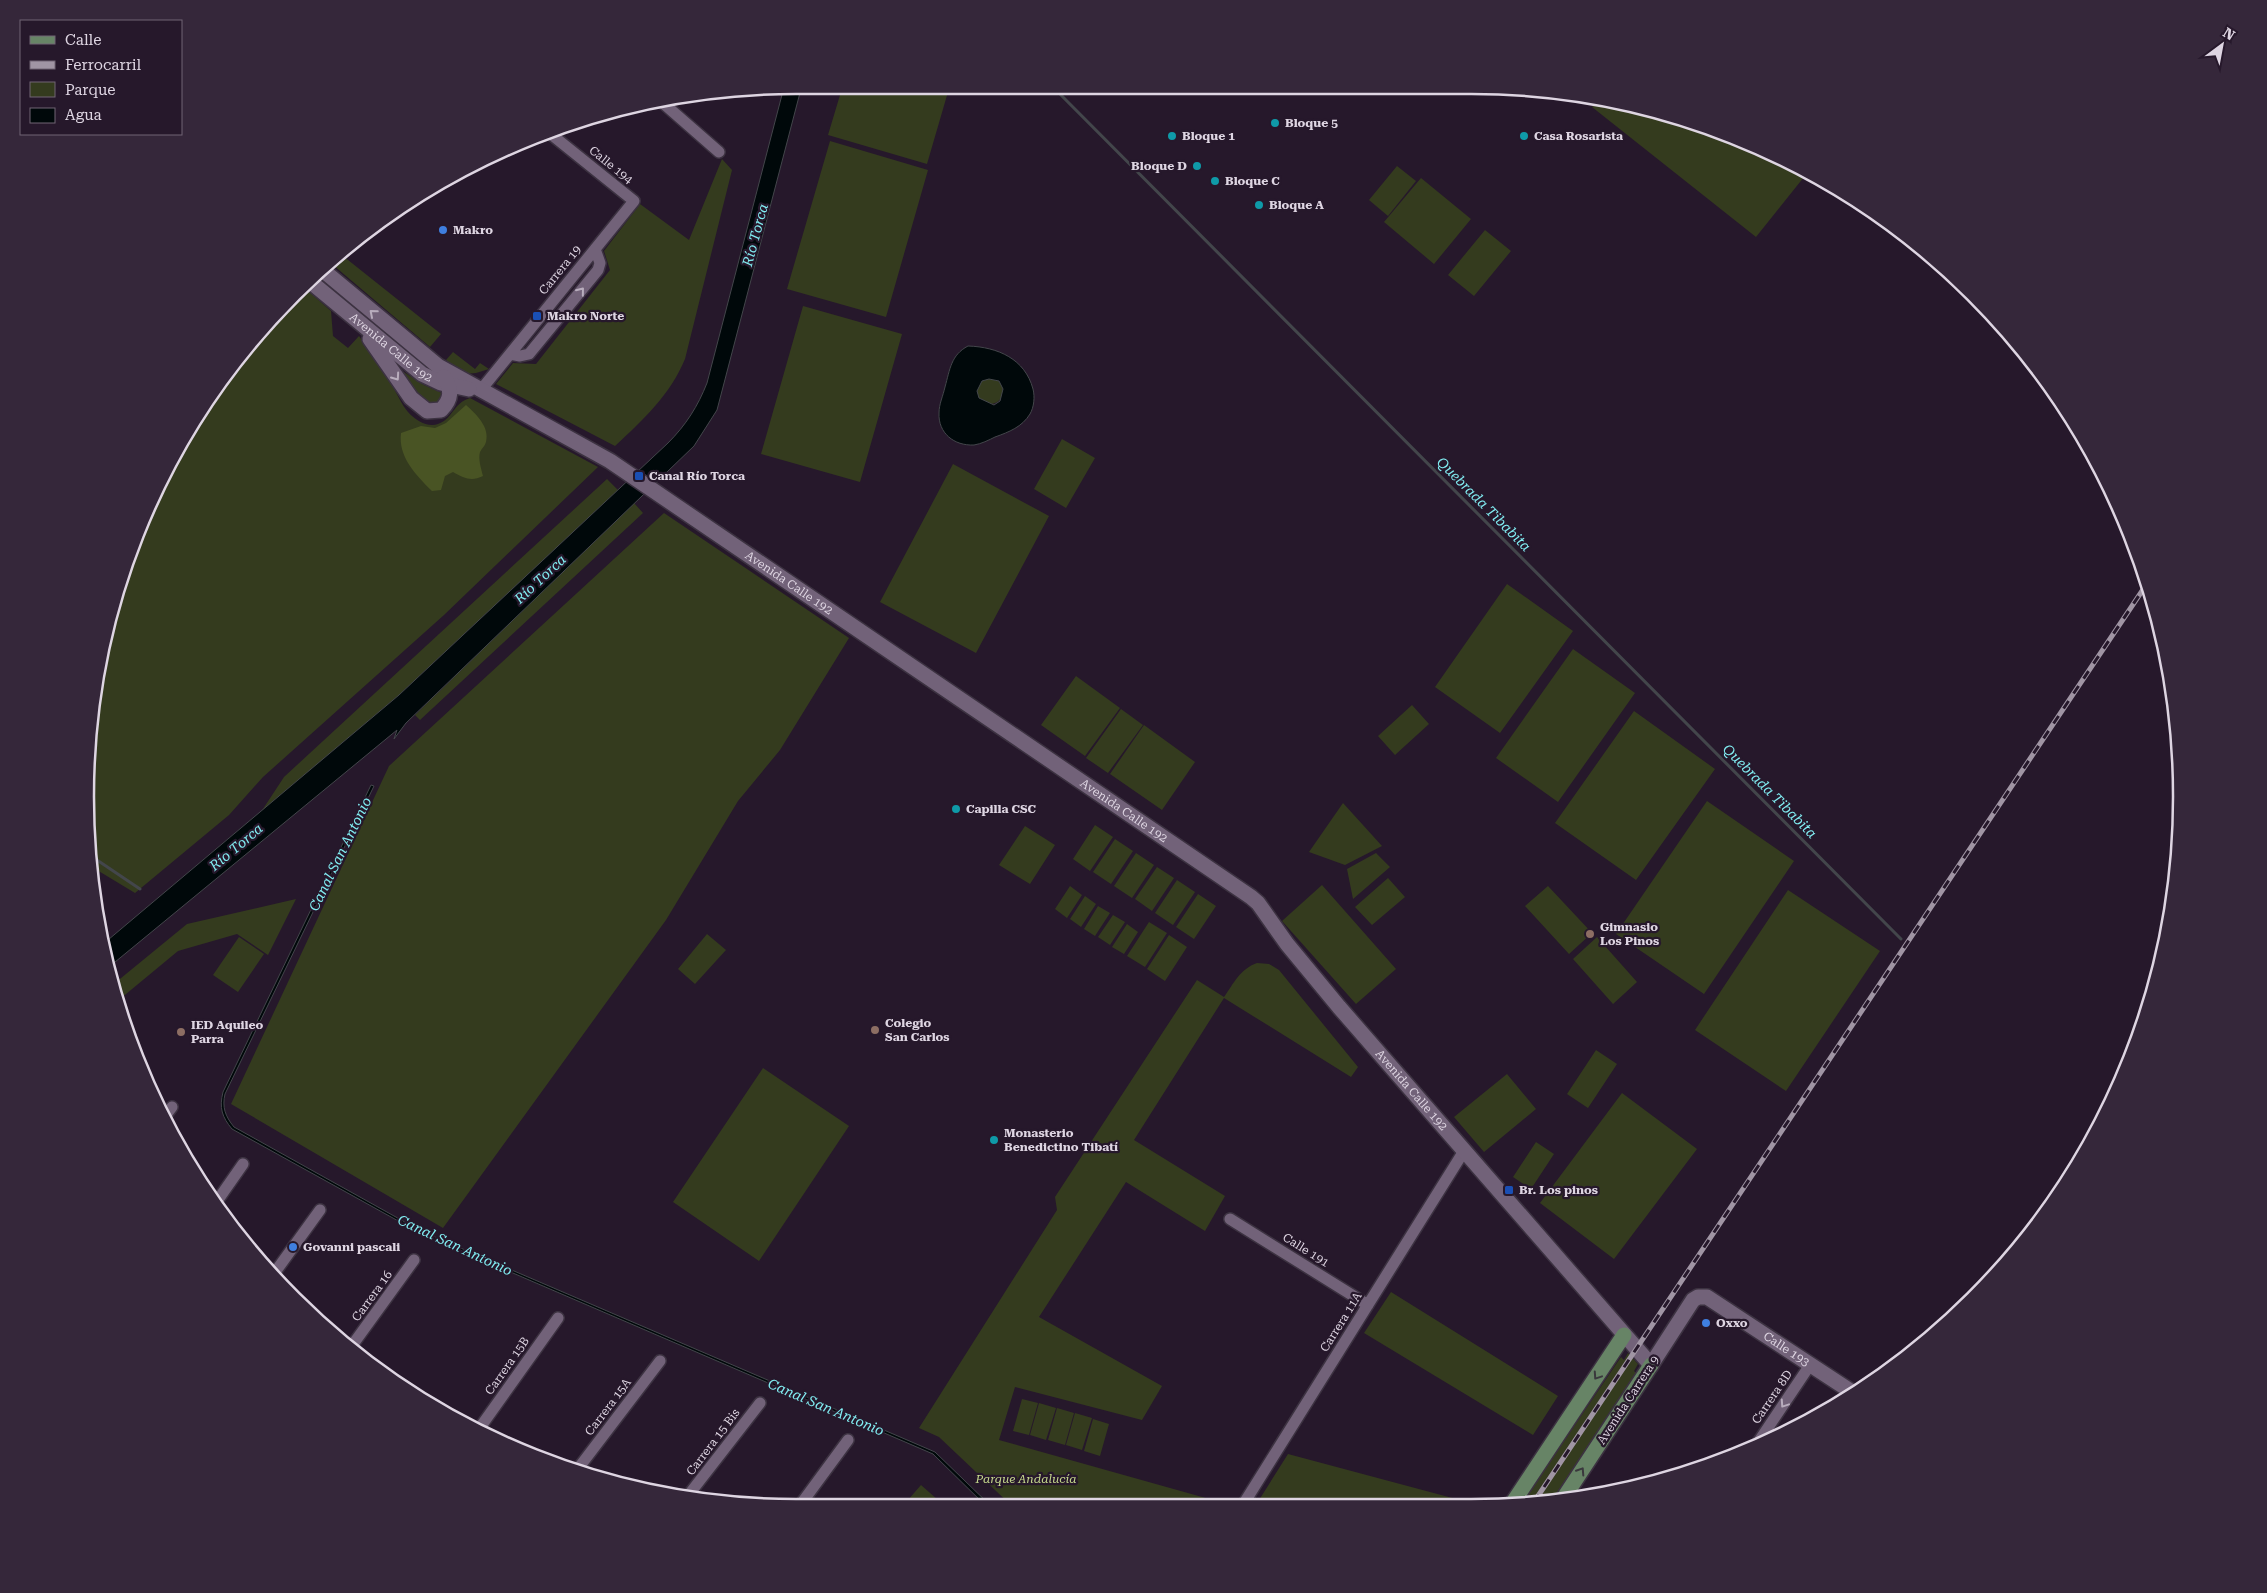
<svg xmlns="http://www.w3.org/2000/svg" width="2267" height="1593" viewBox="0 0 2267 1593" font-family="'Roboto Serif',serif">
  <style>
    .green { fill: #343b1e }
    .forest { fill: #495424 }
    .water { fill: #00080a; stroke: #43464b; fill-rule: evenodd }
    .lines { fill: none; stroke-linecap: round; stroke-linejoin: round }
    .stream { stroke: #43464b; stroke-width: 3 }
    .street-casing { stroke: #3c3241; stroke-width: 14 }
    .secondary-casing { stroke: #3c3241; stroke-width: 18 }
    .primary-casing { stroke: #3c3241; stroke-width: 18 }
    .street { stroke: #726279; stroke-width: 11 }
    .secondary { stroke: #726279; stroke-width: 15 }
    .primary { stroke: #678466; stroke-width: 15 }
    .rail-casing { stroke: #a095a4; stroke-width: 5 }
    .rail { stroke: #26182b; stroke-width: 3; stroke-dasharray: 9; stroke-linecap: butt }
    .oneway { stroke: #b8adbd }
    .oneway2 { stroke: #3a383d }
    .culture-dot { fill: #0f9aa8; stroke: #26182b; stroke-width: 2 }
    .shop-dot { fill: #3f7fe0; stroke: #26182b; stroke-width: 2 }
    .transit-dot { fill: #1a4fb4; stroke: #26182b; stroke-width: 2 }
    .education-dot { fill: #8d6e63; stroke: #26182b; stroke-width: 2 }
    .labels { text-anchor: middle; stroke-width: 4.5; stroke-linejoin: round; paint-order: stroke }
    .poi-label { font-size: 12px; font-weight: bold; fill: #ded5e2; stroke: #26182b; text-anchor: start }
    .street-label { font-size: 12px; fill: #ded5e2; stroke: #26182b }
    .park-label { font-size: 12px; font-style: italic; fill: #c6d98d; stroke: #26182b }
    .water-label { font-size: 14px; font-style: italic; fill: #82eef3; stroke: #26182b }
    .rim { fill: none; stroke: #ded5e2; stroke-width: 2.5 }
  </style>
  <rect width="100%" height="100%" fill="#26182b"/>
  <path class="green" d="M843,85h107l-23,79 -99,-29z
    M1600,98l9,1 176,60 23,13 -52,65 -164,-130z
    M830,141l98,29 -42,147 -99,-28z
    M722,159l10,11 -47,189c-15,36 -42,61 -70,87l-119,-62 17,-21 23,1 74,-94 -6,-19 36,-47 49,36z
    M1397,166l19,15 -28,35 -19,-16z
    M1421,178l50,41 -37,45 -50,-42z
    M1485,230l26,21 -37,45 -26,-21z
    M343,256l98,78 -11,13 -97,-82z
    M306,289l25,22 2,25 15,12 11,-12c12,16 23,32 33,49 5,8 9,19 16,27 7,8 20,16 30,12 16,-6 14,-20 32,-26l128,69 -154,148 -181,162 -34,38 -94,78 -43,-26 -7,-70 6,-93 48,-180 66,-123 56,-73z
    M803,306l99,28 -42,148 -99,-28z
    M453,352l22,17 5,-6 9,6 -13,4 -12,1 -18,-14z
    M404,372l20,13 18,8 -1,11h-15l-24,-30z
    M977 391a13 13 0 1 1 26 0a13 13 0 1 1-26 0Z
    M1062,439l33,19 -29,50 -32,-19z
    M953,464l96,52 -73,137 -96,-51z
    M607,479l11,11 -219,205 -138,117 23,-35z
    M634,503l9,10 -223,207 -5,-5z
    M664,513l185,125 -69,112 -42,51 -72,119 -223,308 -212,-124 158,-338z
    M1507,584l66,47 -73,102 -65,-46z
    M1573,649l62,44 -77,109 -62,-44z
    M1076,676l44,32 -35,48 -44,-31z
    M1412,705l17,19 -34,31 -17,-19z
    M1121,709l22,16 -35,48 -22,-15z
    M1634,711l81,58 -79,111 -81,-57z
    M1144,725l51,37 -33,48 -52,-36z
    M1707,801l87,60 -90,133 -88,-60z
    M1343,803l39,43 -37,19 -36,-13z
    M1095,825l18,12 -23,34 -17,-12z
    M1025,826l30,19 -25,39 -31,-19z
    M1115,839l18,12 -22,33 -18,-12z
    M1136,853l18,12 -22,33 -18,-12z
    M1376,853l14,14 -37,32 -6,-30z
    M1157,867l17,11 -22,33 -17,-12z
    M1388,878l17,19 -33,28 -17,-18z
    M1177,880l18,12 -22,33 -18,-12z
    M1322,885l74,84 -40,35 -74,-83z
    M1070,886l12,9 -15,23 -12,-9z
    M1548,886l44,47 -23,21 -44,-48z
    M1788,890l92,61 -94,140 -91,-61z
    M1198,894l18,12 -22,33 -18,-12z
    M1085,896l11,8 -15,23 -11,-8z
    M296,899l-28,56 -31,-21 -59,17 -58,48 -5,-16 72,-59z
    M1098,906l12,7 -15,23 -11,-7z
    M1113,915l12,7 -15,23 -12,-8z
    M1149,922l18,11 -22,34 -18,-11z
    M1127,924l11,8 -14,22 -12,-7z
    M707,934l19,16 -31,34 -17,-15z
    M1169,935l18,12 -22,34 -18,-12z
    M239,937l25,17 -26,38 -25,-17z
    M1597,937l40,45 -24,22 -40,-45z
    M1257,963l12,1 10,6 79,97 -7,10 -127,-79 -90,142 91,56 -20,35 -79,-49 -87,135 123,69 -20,34 -127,-33 -16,53 228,64 -3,4h-210l-75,-71 -20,-9 138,-218 -2,-13 142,-217 27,17c10,-14 16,-28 33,-34z
    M1596,1050l21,14 -29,44 -21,-14z
    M763,1068l86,58 -90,135 -86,-59z
    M1507,1074l29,35 -52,43 -30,-35z
    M1622,1093l75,56 -83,110 -74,-56z
    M1536,1142l18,12 -23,35 -18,-12z
    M1391,1292l167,104 -25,39 -169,-102z
    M1628,1353l10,11 -4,7 2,2 -82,127 -32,3 99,-146 3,3z
    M1022,1399l16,4 -9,32 -16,-4z
    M1039,1403l17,5 -10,32 -16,-5z
    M1057,1408l17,5 -9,32 -17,-5z
    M1075,1413l17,5 -10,32 -16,-5z
    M1093,1419l16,5 -9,32 -16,-5z
    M1288,1454l198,53 -232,1z
    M921,1485l17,15 -7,8h-30z"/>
  <path class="forest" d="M466,405c10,9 24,22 20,37 -1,4 -4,6 -6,10 -2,7 1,16 3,24 -12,6 -19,2 -30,-4l-8,4 -4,14 -9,1c-16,-16 -34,-34 -31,-58l20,-7 14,2 11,-5z"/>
  <path class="water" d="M802,85l-85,325 -23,36 -288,277 -12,16 3,-9 -288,237 -7,-22 297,-250 269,-252c18,-18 30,-37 39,-60l77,-296z
    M968,346c30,1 57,13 65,43 2,8 1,18 -3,25 -8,13 -21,18 -35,23 -6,3 -14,7 -21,8 -20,1 -36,-12 -35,-32 0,-9 4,-17 6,-26 5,-18 6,-32 23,-41zM989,379l10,2 4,8 -3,12 -6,4 -15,-7 -2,-7 5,-10z
    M371,785l3,1 -149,308c-3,13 0,22 9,33l187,104 514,221 58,56h-5l-55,-54 -513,-221 -188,-104c-10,-12 -13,-21 -9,-37z"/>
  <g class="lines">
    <path class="stream" d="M1051,85l850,854
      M91,856l49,33"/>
    <g class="street-casing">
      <path id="street" d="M663,103l56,49
        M510,354l10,2 9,-2 69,-84 2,-7 -5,-14
        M480,391l154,-190 -87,-70
        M163,1119l9,-12
        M215,1204l28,-40
        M1230,1219l138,86
        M273,1275l47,-65
        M351,1347l63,-87
        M479,1429l79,-111
        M1757,1444l53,-79
        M577,1470l83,-109
        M687,1497l73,-94
        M798,1508l50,-68
        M1241,1508l223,-357"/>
    </g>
    <g class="secondary-casing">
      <g id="secondary">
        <path id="s1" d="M325,272l113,94 172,95 641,436 7,6 29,41 52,63 312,358 42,-65 5,-3h9l148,97"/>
        <path id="s2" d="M312,283l110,91 19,9 28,6"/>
        <path d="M370,339l41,59 16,13 14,-1c11,-11 11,-20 3,-33"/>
      </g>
    </g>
    <g class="primary-casing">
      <path id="primary" d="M1563,1499l88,-134
        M1512,1504l112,-169"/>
    </g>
    <use href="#street" class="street"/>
    <use href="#secondary" class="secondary"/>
    <use href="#primary" class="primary"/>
    <g class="rail-casing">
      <path id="rail" d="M1534,1502l612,-917"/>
    </g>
    <use href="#rail" class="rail"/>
  </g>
  <defs><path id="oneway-chevron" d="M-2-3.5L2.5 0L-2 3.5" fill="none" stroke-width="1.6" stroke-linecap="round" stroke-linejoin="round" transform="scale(1.25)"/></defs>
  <g class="oneway">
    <use href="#oneway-chevron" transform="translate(581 291) rotate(-51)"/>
    <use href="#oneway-chevron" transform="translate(373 313) rotate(-139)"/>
    <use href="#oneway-chevron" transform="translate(396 377) rotate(55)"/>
    <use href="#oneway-chevron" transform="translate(1784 1404) rotate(124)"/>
  </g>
  <g class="oneway2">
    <use href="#oneway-chevron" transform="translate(1597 1376) rotate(124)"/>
    <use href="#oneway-chevron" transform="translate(1581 1471) rotate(-57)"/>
  </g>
  <g class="culture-dot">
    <circle cx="1275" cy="123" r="5"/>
    <circle cx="1172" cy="136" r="5"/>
    <circle cx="1524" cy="136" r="5"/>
    <circle cx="1197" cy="166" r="5"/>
    <circle cx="1215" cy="181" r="5"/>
    <circle cx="1259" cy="205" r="5"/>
    <circle cx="956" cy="809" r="5"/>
    <circle cx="994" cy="1140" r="5"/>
  </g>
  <g class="shop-dot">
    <circle cx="443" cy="230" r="5"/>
    <circle cx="293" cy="1247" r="5"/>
    <circle cx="1706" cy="1323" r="5"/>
  </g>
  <g class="transit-dot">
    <rect x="532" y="311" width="10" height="10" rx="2.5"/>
    <rect x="634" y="471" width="10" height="10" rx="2.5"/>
    <rect x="1504" y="1185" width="10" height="10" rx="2.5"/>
  </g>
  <g class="education-dot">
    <circle cx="1590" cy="934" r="5"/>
    <circle cx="875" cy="1030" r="5"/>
    <circle cx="181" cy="1032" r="5"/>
  </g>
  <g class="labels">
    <g class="poi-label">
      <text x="1285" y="127">Bloque 5</text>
      <text x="1182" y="140">Bloque 1</text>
      <text x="1534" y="140">Casa Rosarista</text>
      <text x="1187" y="170" text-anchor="end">Bloque D</text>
      <text x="1225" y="185">Bloque C</text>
      <text x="1269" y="209">Bloque A</text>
      <text x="453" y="234">Makro</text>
      <text x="547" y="320">Makro Norte</text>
      <text x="649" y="480">Canal Río Torca</text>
      <text x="966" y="813">Capilla CSC</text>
      <text x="1600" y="931">Gimnasio<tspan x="1600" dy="14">Los Pinos</tspan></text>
      <text x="885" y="1027">Colegio<tspan x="885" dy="14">San Carlos</tspan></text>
      <text x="191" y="1029">IED Aquileo<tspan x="191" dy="14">Parra</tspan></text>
      <text x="1004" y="1137">Monasterio<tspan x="1004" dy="14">Benedictino Tibatí</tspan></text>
      <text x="1519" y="1194">Br. Los pinos</text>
      <text x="303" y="1251">Govanni pascali</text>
      <text x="1716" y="1327">Oxxo</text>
    </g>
    <g class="street-label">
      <text transform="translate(611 165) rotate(39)" y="4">Calle 194</text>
      <text transform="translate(560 270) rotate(-51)" y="4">Carrera 19</text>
      <text dy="4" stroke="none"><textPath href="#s2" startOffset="102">Avenida Calle 192</textPath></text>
      <text dy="4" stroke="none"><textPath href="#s1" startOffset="560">Avenida Calle 192</textPath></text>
      <text dy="4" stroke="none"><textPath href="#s1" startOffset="965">Avenida Calle 192</textPath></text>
      <text dy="4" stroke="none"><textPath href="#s1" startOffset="1370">Avenida Calle 192</textPath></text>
      <text transform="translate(1306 1250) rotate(32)" y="4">Calle 191</text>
      <text transform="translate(372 1296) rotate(-54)" y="4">Carrera 16</text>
      <text transform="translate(1341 1322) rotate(-58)" y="4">Carrera 11A</text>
      <text dy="4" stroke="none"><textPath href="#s1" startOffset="1922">Calle 193</textPath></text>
      <text transform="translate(507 1366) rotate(-55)" y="4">Carrera 15B</text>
      <text transform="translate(1772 1397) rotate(-56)" y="4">Carrera 8D</text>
      <text transform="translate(1628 1400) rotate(-57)" y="4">Avenida Carrera 9</text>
      <text transform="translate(608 1407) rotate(-53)" y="4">Carrera 15A</text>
      <text transform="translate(713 1442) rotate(-53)" y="4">Carrera 15 Bis</text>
    </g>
    <g class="park-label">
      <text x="1026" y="1483">Parque Andalucía</text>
    </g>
    <g class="water-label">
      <text transform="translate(755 235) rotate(-75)" y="5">Río Torca</text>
      <text transform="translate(1484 504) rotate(45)" y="5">Quebrada Tibabita</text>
      <text transform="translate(540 579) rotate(-43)" y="5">Río Torca</text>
      <text transform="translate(1770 791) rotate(45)" y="5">Quebrada Tibabita</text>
      <text transform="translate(236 847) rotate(-40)" y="5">Río Torca</text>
      <text transform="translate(340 854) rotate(-64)" y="5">Canal San Antonio</text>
      <text transform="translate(455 1245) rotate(25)" y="5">Canal San Antonio</text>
      <text transform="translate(826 1407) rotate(23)" y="5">Canal San Antonio</text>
    </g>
  </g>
  <path d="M0 0H2267V1593H0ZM796 94H1471A702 702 0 0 1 2173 796V797A702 702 0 0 1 1471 1499H796A702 702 0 0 1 94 797V796A702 702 0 0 1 796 94Z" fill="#35273a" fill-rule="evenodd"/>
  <path class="rim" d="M796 94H1471A702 702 0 0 1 2173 796V797A702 702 0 0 1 1471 1499H796A702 702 0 0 1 94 797V796A702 702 0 0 1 796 94Z"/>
  <rect x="20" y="20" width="162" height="115" fill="#26182b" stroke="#706474"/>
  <rect x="30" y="36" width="25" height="8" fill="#678466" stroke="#706474"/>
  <text x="65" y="45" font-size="15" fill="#ded5e2">Calle</text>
  <rect x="30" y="61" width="25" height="8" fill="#a095a4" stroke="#706474"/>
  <text x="65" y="70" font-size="15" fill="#ded5e2">Ferrocarril</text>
  <rect x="30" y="82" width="25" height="15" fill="#343b1e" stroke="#706474"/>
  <text x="65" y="95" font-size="15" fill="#ded5e2">Parque</text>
  <rect x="30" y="108" width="25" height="15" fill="#00080a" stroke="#706474"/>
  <text x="65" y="120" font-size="15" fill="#ded5e2">Agua</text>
  <g transform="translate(2222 45) rotate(32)" stroke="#26182b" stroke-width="4" paint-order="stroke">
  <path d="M0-4L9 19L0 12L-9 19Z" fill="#ded5e2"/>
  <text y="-8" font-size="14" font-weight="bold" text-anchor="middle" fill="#ded5e2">N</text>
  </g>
</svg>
